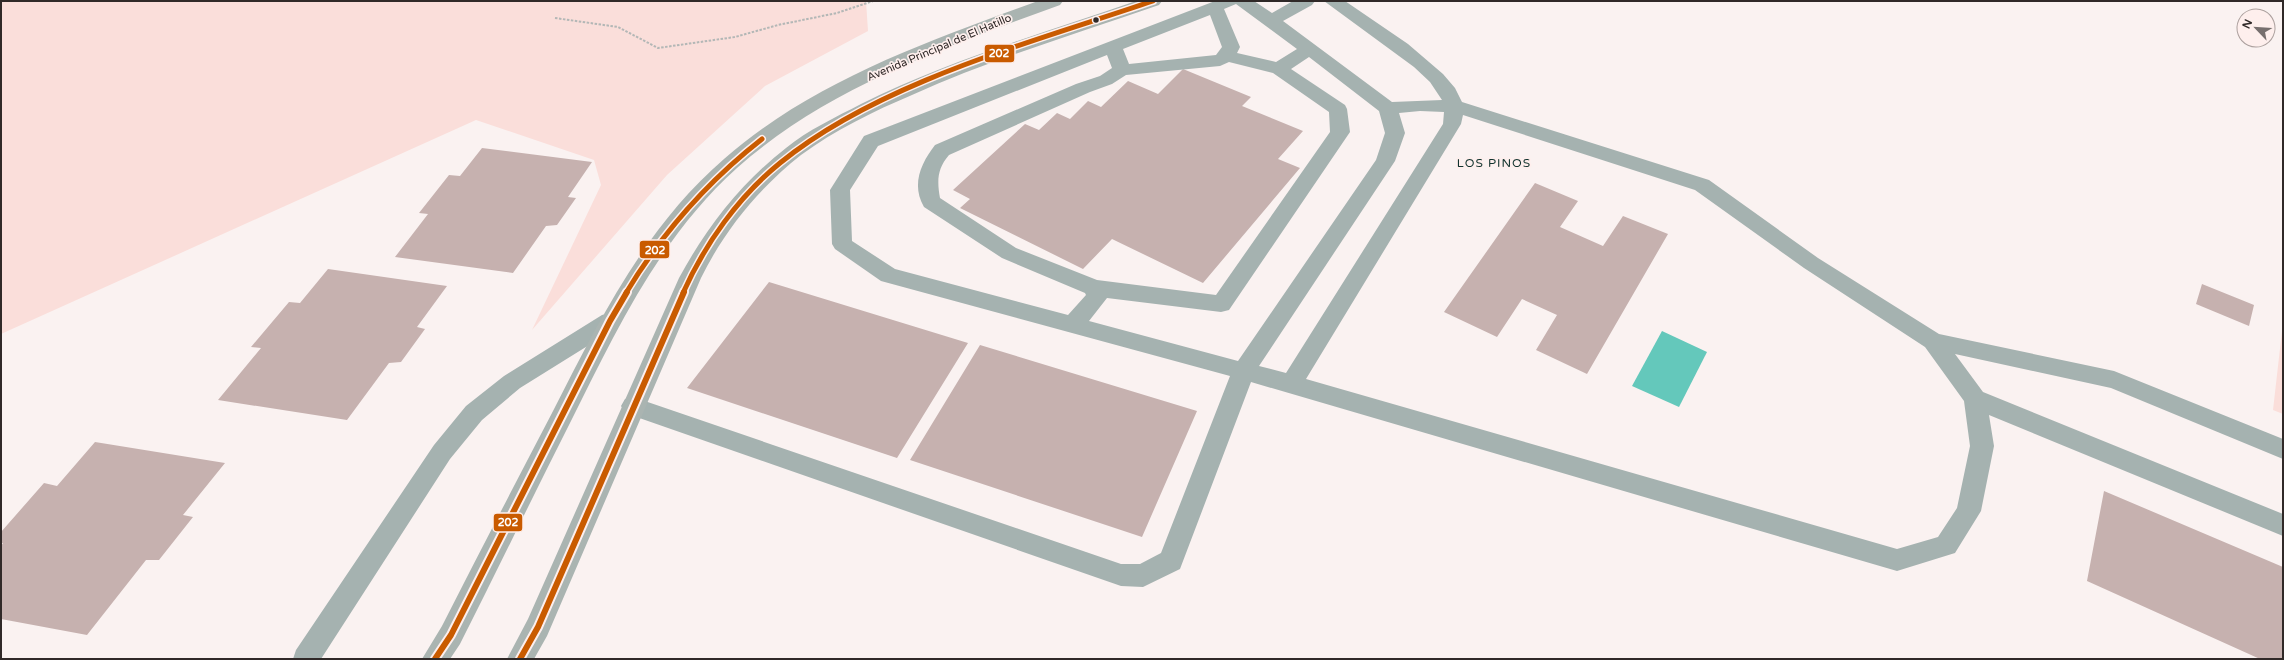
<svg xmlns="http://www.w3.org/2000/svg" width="2284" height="660" viewBox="0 0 2284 660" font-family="'Varela Round',sans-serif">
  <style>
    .green { fill: #fadeda }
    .water { fill: #64c8bb }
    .building { fill: #c6b1af }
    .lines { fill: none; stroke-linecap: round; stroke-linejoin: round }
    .path { stroke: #b3b7b6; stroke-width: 2; stroke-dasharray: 2.5 1.5; stroke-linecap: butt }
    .minor { fill: #a5b2b0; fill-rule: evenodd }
    .major { fill: #aab4b1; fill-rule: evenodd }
    .bus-1-far1-casing { stroke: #feefed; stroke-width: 8 }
    .bus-1-casing { stroke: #feefed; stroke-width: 10 }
    .bus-1-far1 { stroke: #c95b00; stroke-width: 5 }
    .bus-1 { stroke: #c95b00; stroke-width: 6 }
    .bus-dot { fill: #302928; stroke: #feefed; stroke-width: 1.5 }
    .labels { text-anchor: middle; stroke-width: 3.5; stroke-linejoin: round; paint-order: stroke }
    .street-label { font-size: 11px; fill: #302928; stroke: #feefed }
    .neighbourhood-label { font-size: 12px; letter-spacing: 1px; fill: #11332e; stroke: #feefed }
    .line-badge { stroke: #feefed; stroke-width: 1.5 }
    .badge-label { font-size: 11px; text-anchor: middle; font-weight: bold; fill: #fff }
  </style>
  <rect width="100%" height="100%" fill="#faf2f1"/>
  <path class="green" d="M1,1h865l2,30 -103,55 -98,89 -135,155 69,-145 -7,-25 -118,-40 -475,214z
    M2282,331h1v83l-10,-4z"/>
  <path class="water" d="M1662,331l45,21 -28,55 -47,-21z"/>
  <path class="building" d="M1183,69l68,28 -9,9 61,25 -25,28 22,9 -97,115 -91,-44 -29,30 -123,-61 10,-9 -17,-9 72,-66 14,6 18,-17 13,6 18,-18 13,6 27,-26 30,13z
    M482,148l110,14 -24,35 8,1 -19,27 -11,1 -33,47 -118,-16 33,-43 -9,-1 30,-38 11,1z
    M1535,183l43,18 -18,26 43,19 20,-30 45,18 -81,140 -51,-24 21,-35 -35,-16 -25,38 -53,-25z
    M328,269l119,17 -30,41 8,2 -24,33 -12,1 -42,57 -129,-20 43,-52 -10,-1 38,-45 11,1z
    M769,282l199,61 -71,115 -210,-70z
    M2202,284l52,21 -5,21 -53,-22z
    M980,345l217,66 -55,126 -232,-77z
    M95,442l130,21 -42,52 10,2 -34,43h-13l-59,75 -86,-16v-73l2,-3h-2v-11l43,-49 13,3z
    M2104,491l179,76v92h-23l-173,-78z"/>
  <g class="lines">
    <path class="path" d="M555,18l63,9 40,21 77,-11 43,-12 59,-12 36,-12"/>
    <path class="minor" d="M1215,1h39l18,12 21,-12h22l-3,4 -29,16 109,81 50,-2 -12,-18 -16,-15 -90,-66h21l63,43 35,30 12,14 7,14 247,78 109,78 121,76 175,37 169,68v20l-172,-71 -156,-34 28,38 300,122v22l-294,-121 5,31 -13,65 -26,42 -58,18 -646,-189 -71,187 -37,18 -22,-1 -496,-173 -4,-7 4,-7 8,-2 488,167h19l21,-11 69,-177 -349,-95 -46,-32 -3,-5 -2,-54 34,-54zM1236,4l61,45 -21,13 -39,-9 3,-6 -16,-38zM1210,15l12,32 -6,8 -87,9 -6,-15zM1107,55l5,13 -12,8 -24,8 -141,61c-14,18 -24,40 -11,62l78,51 83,35 1,2 -18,20 -173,-46 -43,-28 -2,-51 28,-44zM1309,57l70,54 6,22 -9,27 -138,201 -149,-40 18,-23 114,14 8,-2 121,-178 -3,-23 -2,-4 -54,-36zM1229,62l44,11 56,39 1,20 -114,163 -119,-15 -81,-32 -76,-50c-3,-17 -3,-29 9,-43l141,-63 22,-8 14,-9 94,-9zM1420,111l24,1 -1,12 -157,249 -27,-7 136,-205 10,-28 -6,-20zM1463,115l232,75 109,78 121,79 39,54 6,45 -13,62 -19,29 -41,12 -591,-170 155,-255z
      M610,313l8,2 3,6 -3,6 -98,61 -38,32 -32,39 -129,200h-28l3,-9 138,-205 32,-39 38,-30 98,-61z"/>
    <path class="major" d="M1038,1h25l-3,4c-112,41 -232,82 -323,163 -78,70 -122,165 -168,257 -37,73 -72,146 -109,219l-10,15h-28l20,-33c36,-71 73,-142 110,-213 47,-92 93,-186 172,-254 89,-78 205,-118 314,-158z
      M1136,1h26l-3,4c-83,29 -167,54 -247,90 -38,16 -77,35 -111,60 -42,33 -77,76 -100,123l-154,358 -13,23h-27l21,-40 151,-341c27,-50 62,-95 107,-130 22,-18 50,-31 75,-44 88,-44 183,-71 275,-103z"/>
    <g class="bus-1-far1-casing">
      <path id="bus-1-far1" d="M626,293c36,-60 81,-111 136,-154
        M683,293c22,-49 55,-96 97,-130 99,-81 253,-121 373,-162"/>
    </g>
    <g class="bus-1-casing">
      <path id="bus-1" d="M435,659l16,-24 159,-314 17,-29
        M520,659l18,-32 146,-335"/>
    </g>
    <use href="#bus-1-far1" class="bus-1-far1"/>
    <use href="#bus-1" class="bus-1"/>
  </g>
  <circle class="bus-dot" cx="1096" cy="20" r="3.5"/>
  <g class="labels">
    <g class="street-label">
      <text transform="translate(939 47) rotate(-23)" y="4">Avenida Principal de El Hatillo</text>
    </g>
    <g class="neighbourhood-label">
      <text x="1494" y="167">LOS PINOS</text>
    </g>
  </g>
  <g class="line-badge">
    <rect x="984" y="44" width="31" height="19" rx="4" fill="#c95b00"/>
    <rect x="639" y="240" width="31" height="19" rx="4" fill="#c95b00"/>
    <rect x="493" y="513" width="30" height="19" rx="4" fill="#c95b00"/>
  </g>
  <g class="badge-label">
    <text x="999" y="57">202</text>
    <text x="655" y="254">202</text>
    <text x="508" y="526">202</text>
  </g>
  <rect width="2284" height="660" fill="none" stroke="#302928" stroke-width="4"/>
  <g transform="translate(2256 28) rotate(295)"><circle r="19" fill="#feefed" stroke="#aca09e"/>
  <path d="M0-3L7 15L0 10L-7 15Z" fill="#776f6e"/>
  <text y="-6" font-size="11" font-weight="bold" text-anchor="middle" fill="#302928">N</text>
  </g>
</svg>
